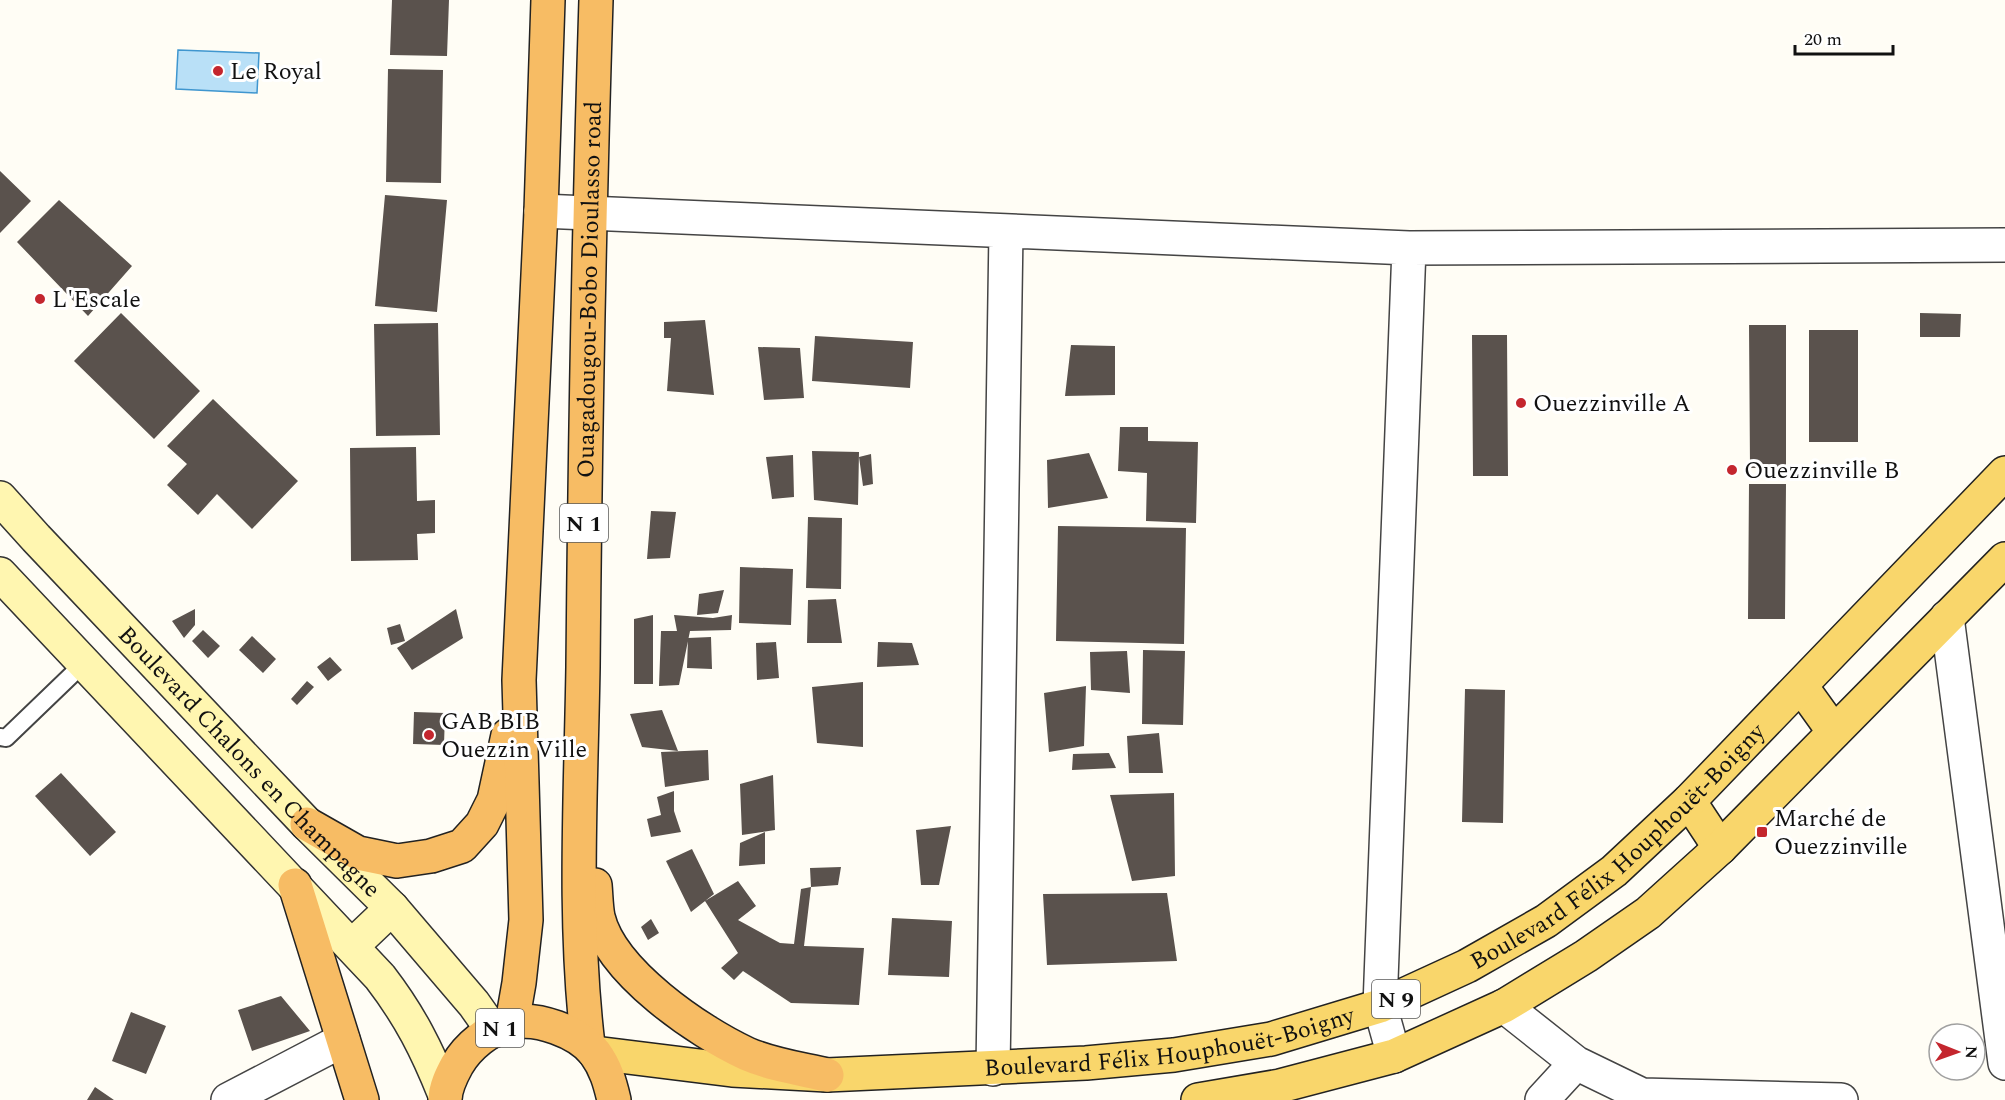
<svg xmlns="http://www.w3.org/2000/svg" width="2005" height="1100" viewBox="0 0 2005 1100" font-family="Spectral,serif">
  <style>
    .water { fill: #b9e0f7; stroke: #3f96cf; stroke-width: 1.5 }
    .building { fill: #5a524d }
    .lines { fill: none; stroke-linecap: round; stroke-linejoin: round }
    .service-casing { stroke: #444; stroke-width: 20 }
    .minor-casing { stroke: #444; stroke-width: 36 }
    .secondary-casing { stroke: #333; stroke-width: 36 }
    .primary-casing { stroke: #222; stroke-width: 36 }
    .trunk-casing { stroke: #222; stroke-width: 36 }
    .service { stroke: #fff; stroke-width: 16 }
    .minor { stroke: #fff; stroke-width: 33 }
    .secondary { stroke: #fff6b0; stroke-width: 33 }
    .primary { stroke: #f9d66b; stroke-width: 33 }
    .trunk { stroke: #f7bc64; stroke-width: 33 }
    .poi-dot { fill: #c4262e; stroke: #fff; stroke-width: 2 }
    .labels { text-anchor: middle; stroke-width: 6; stroke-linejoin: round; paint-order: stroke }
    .shield { fill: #fff; stroke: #585858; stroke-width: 1.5 }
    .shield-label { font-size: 22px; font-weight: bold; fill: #111 }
    .poi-label { font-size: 24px; fill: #111; stroke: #fff; text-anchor: start }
    .street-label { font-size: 24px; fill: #111; stroke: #fff }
  </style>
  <rect width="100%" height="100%" fill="#fffdf5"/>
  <path class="water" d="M178,50l81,3 -2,40 -81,-4z"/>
  <path class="building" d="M392,0h57l-2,56 -57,-1z
    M388,69l55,1 -2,113 -55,-1z
    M0,171l31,30 -31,32z
    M385,195l62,5 -10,112 -62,-6z
    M59,200l73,66 -44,50 -71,-74z
    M121,313l79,78 -46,48 -80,-78z
    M1920,313l41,1 -1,23h-40z
    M705,320l9,75 -47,-4 4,-53h-7v-16z
    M438,323l2,112 -64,1 -2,-112z
    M1749,325h37v143h-36z
    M1809,330h49v112h-49z
    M1472,335h35l1,141h-35z
    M815,336l98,6 -3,46 -98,-7z
    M1071,345l44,1v49l-50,1z
    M758,347l42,1 4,50 -40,2z
    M213,399l85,82 -46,48 -35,-35 -19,21 -31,-30 20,-21 -20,-18z
    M1120,427h28v14l50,1 -2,81 -50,-2 1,-48 -29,-2z
    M416,447l1,54 18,-1v33l-18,1 1,26 -67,1 -1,-113z
    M812,451l47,1 -1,53 -44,-5z
    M1089,453l19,45 -60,10 -1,-48z
    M871,454l2,30 -10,2 -4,-29z
    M793,455l1,42 -22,2 -6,-42z
    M1749,484h37l-1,135h-37z
    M651,511l25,1 -6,46 -23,1z
    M808,517l34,1 -1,71 -35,-1z
    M1058,526l128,2 -2,116 -128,-3z
    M740,567l53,2 -2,56 -52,-2z
    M724,590l-6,23 -21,2 2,-21z
    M836,599l6,44h-35l1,-43z
    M195,609v16l-11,13 -12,-17z
    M456,609l7,29 -51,32 -15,-22z
    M653,615v69h-19v-65z
    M674,615l39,3 19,-3 -1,15 -41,1 -11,54 -20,1 2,-55h16z
    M400,624l5,17 -14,4 -4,-17z
    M203,630l17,16 -12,12 -16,-17z
    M252,636l24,23 -13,14 -24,-23z
    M711,637l1,32 -25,-1 1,-30z
    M776,642l3,36 -22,2 -1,-37z
    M878,642l34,1 7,22 -42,2z
    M1143,650l42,1 -2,74 -41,-1z
    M1127,651l3,42 -39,-3 -1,-38z
    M330,657l12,13 -14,11 -11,-14z
    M307,681l7,6 -17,18 -6,-6z
    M863,682v65l-46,-4 -5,-56z
    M1086,686l-2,60 -35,6 -5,-59z
    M1465,689l40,1 -2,133 -41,-1z
    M662,710l16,41 -36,-4 -12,-33z
    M414,712l31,1 -1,32 -31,-1z
    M1159,733l4,40h-34l-2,-37z
    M708,750l1,30 -44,7 -4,-35z
    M1109,753l7,15 -44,2 1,-16z
    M61,773l55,59 -26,24 -55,-60z
    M773,775l2,55 -33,5 -2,-51z
    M674,791v20l7,21 -30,5 -4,-18 14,-4 -4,-18z
    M1174,793l1,83 -43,5 -22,-86z
    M951,826l-12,59h-18l-5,-55z
    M765,832v32l-26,2 1,-23z
    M692,849l22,45 -23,18 -25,-51z
    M841,867l-3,18 -27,2 -1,-19z
    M738,881l18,25 -18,14 42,23 14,1 7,-55 10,-2 -7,59 60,2 -5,57 -68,-2 -48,-32 -9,9 -13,-12 17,-15 -33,-52z
    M1167,893l10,68 -130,4 -4,-71z
    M892,918l60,3 -3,56 -61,-2z
    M651,919l8,14 -11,7 -7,-13z
    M281,996l29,35 -58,20 -14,-41z
    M131,1012l35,14 -20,48 -34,-13z
    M95,1087l19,13h-27z"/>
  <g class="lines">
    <g class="service-casing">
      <path id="service" d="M0,737l6,1 78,-75"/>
    </g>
    <g class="minor-casing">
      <path id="minor" d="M541,211l868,37 596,-3
        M1947,617l58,446
        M1504,1006l72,57 66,32 199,5
        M1394,1056l-14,-50 29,-758
        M993,1069l13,-838
        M228,1100l115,-60
        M1542,1100l34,-37"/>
    </g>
    <g class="secondary-casing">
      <g id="secondary">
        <path id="s1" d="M0,498l36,40 271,286 85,84 82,96 19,27"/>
        <path d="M0,574l380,403c30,39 47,73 65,118"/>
        <path d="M352,946l40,-38"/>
      </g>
    </g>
    <g class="primary-casing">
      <g id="primary">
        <path d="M1801,686l33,46"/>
        <path d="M1689,801l31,47"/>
        <path id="s2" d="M595,1053l137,17 95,5 259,-12 88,-8 97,-16 109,-33 87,-40 79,-45 68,-50 75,-70 316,-328"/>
        <path d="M1198,1100l82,-14 114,-30 110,-50 82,-50 62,-43 72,-65 285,-289"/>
      </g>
    </g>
    <g class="trunk-casing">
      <g id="trunk">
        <path d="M307,824l51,29 39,8 34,-5 31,-10 20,-22 12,-24 14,-65"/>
        <path d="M295,885l67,215"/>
        <path d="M595,885c1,11 1,22 3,32 13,55 101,115 149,137 25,11 54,15 80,21"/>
        <path d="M512,1023l7,-40 7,-63 -7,-240 22,-469 7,-211"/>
        <path id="s3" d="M588,1045c-15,-125 -7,-252 -5,-378 2,-222 6,-445 13,-667"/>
        <path d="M445,1100c0,-12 6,-24 12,-35 11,-19 32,-36 54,-42 25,-7 68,9 84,30 11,15 15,30 19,47"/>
      </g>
    </g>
    <use href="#service" class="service"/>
    <use href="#minor" class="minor"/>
    <use href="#secondary" class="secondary"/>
    <use href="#primary" class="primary"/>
    <use href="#trunk" class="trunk"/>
  </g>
  <g class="poi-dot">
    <circle cx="218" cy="71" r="6"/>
    <circle cx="40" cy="299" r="6"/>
    <circle cx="1521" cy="403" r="6"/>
    <circle cx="1732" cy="470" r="6"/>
    <circle cx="429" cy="735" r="6"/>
    <rect x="1756" y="826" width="12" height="12" rx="3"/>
  </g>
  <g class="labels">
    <g class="shield">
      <rect x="560" y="504" width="48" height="38" rx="4.5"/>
      <rect x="1372" y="980" width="48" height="38" rx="4.5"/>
      <rect x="476" y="1009" width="48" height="38" rx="4.5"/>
    </g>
    <g class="shield-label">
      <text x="584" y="531">N 1</text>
      <text x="1396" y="1007">N 9</text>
      <text x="500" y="1036">N 1</text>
    </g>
    <g class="poi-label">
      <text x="230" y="79">Le Royal</text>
      <text x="52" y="307">L'Escale</text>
      <text x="1533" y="411">Ouezzinville A</text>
      <text x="1744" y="478">Ouezzinville B</text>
      <text x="441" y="729">GAB BIB<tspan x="441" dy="28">Ouezzin Ville</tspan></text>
      <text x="1774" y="826">Marché de<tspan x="1774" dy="28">Ouezzinville</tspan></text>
    </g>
    <g class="street-label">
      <text dy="8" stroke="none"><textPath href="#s3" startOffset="756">Ouagadougou-Bobo Dioulasso road</textPath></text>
      <text dy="8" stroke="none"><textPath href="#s1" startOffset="363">Boulevard Chalons en Champagne</textPath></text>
      <text dy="8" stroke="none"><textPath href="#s2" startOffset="1082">Boulevard Félix Houphouët-Boigny</textPath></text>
      <text dy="8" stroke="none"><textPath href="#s2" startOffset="578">Boulevard Félix Houphouët-Boigny</textPath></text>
    </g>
  </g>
  <g transform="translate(1957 1052) rotate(91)"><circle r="28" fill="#ffffff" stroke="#a0a0a0" stroke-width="1.5"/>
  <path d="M0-4.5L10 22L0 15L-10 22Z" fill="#c4262e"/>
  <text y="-9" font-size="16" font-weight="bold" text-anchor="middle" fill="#111111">N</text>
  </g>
  <path d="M1795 45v9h98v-9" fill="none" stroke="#111111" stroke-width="3"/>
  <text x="1804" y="45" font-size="18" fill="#111111" stroke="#ffffff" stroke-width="4.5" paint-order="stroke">20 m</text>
</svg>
